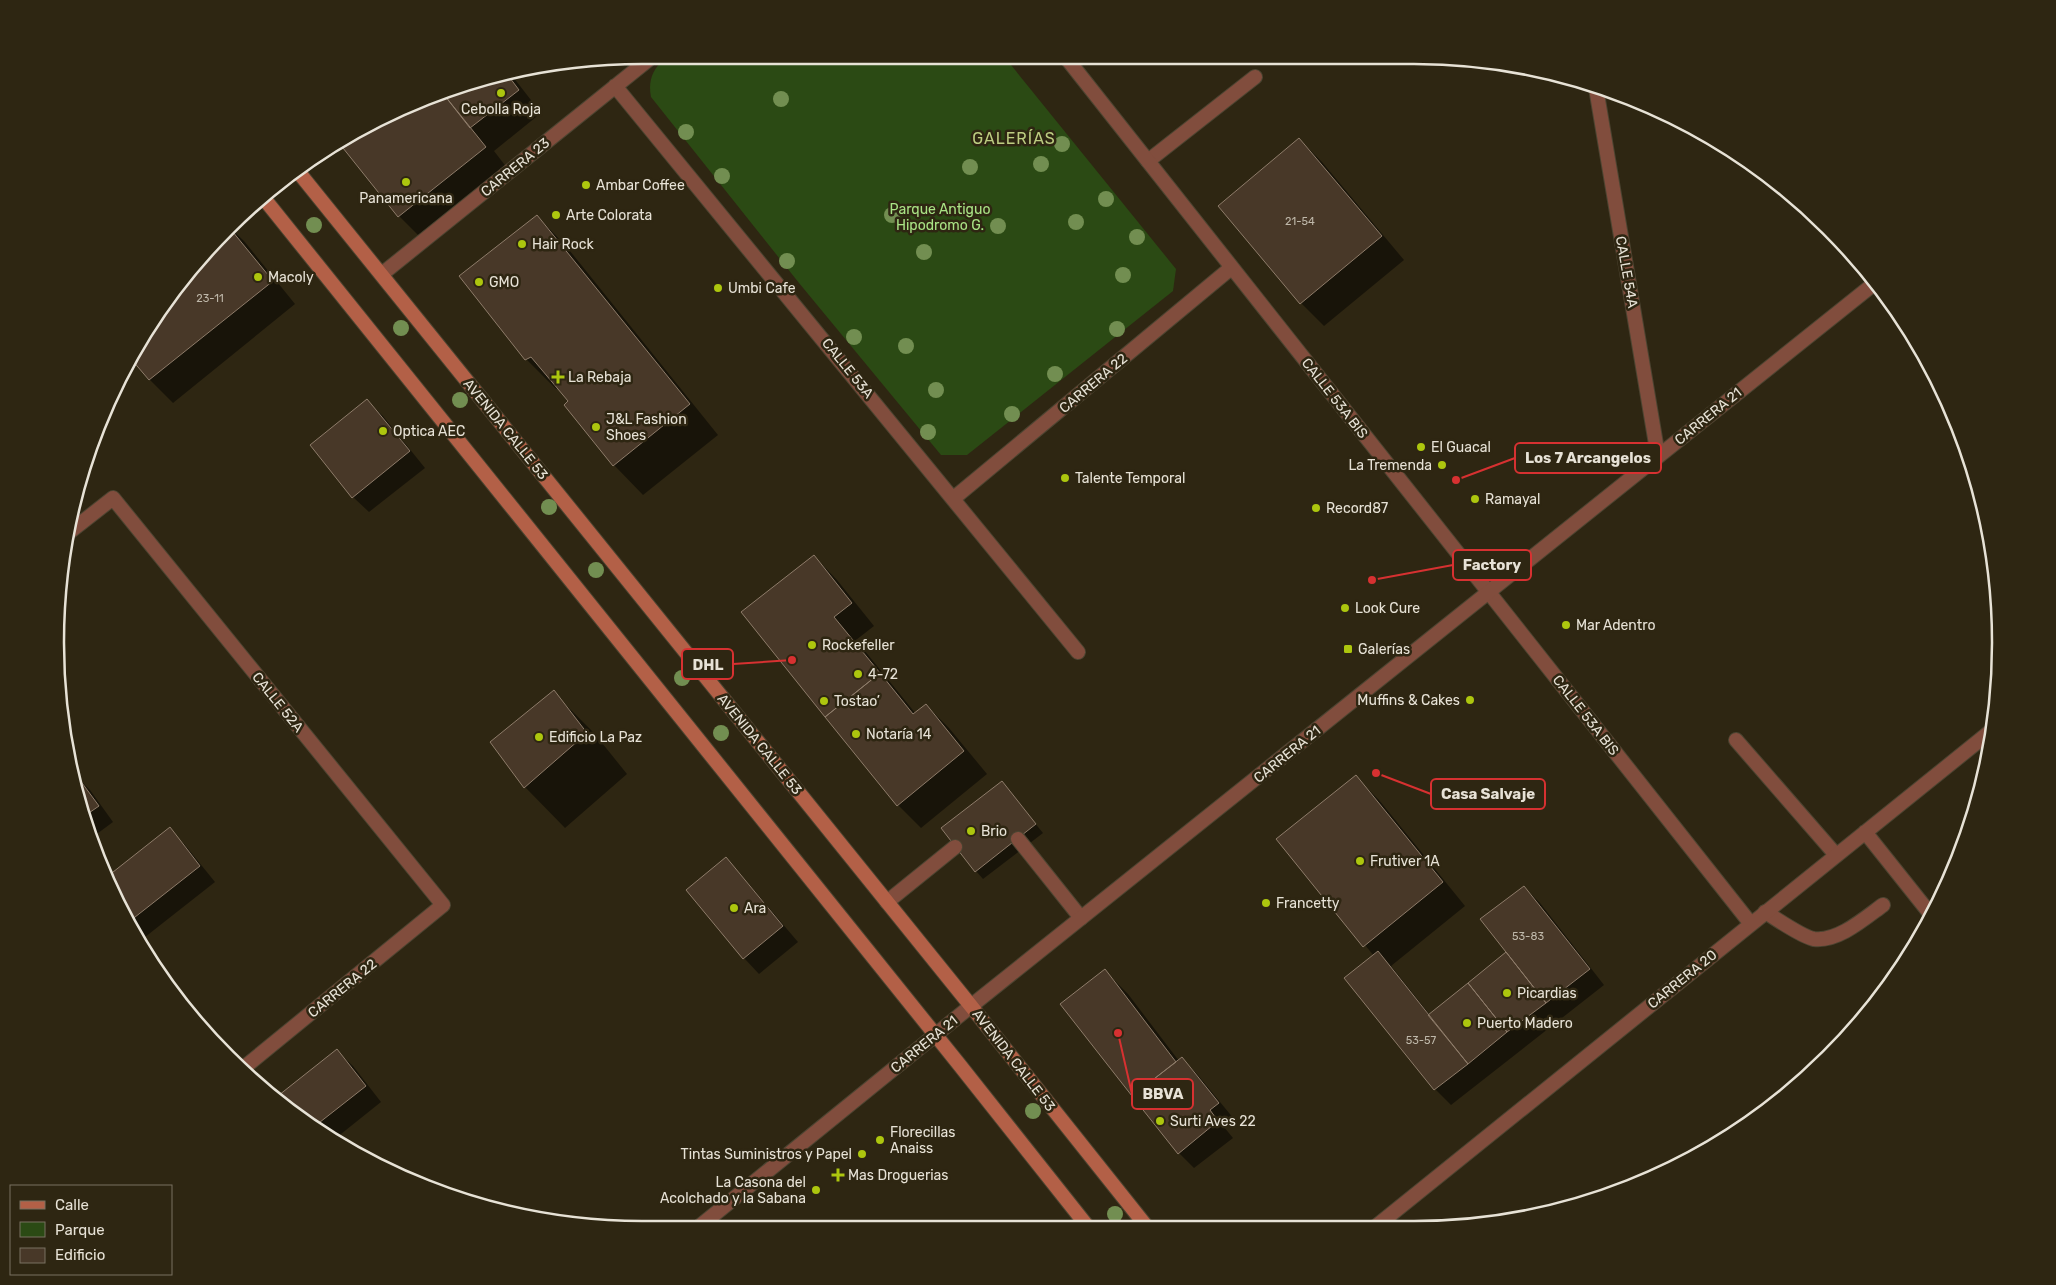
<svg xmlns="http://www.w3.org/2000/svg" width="2056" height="1285" viewBox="0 0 2056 1285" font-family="Rubik,sans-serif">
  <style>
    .green { fill: #2b4a14 }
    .shadow { fill: #0007 }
    .building { fill: #483828; stroke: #8e7c6a }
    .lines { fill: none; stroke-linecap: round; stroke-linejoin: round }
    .service-casing { stroke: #4c4431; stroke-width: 16 }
    .minor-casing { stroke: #4c4431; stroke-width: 16 }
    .tertiary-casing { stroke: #4c4431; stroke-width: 16 }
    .secondary-casing { stroke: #4c4431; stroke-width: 16 }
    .service { stroke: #814d3d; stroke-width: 14 }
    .minor { stroke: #814d3d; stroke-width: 14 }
    .tertiary { stroke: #814d3d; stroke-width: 14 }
    .secondary { stroke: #b36047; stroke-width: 14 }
    .tree { fill: #728e51 }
    .poi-dot { fill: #adc60e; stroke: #2e2612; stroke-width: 2 }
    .labels { text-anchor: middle; stroke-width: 5; stroke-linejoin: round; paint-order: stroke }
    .number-label { font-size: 11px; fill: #bfb8aa }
    .poi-label { font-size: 14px; fill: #e7e2d6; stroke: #2e2612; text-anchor: start }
    .street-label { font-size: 14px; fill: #e7e2d6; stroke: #2e2612 }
    .park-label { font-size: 14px; fill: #a9e385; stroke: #2e2612 }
    .quarter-label { font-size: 16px; letter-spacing: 1px; fill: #bdcd81; stroke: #2e2612 }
    .rim { fill: none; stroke: #e7e2d6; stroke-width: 2.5 }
    .leader { fill: none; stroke: #d73131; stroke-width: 2 }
    .callout-dot { fill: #d73131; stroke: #2e2612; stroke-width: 2 }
    .callout { fill: #2e2612; stroke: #d73131; stroke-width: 2 }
    .callout-label { font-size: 15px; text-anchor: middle; font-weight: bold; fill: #e7e2d6 }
  </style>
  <rect width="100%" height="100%" fill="#2e2612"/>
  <path class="green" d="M664,60h343l169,209 -3,22 -206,164h-26l-142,-172 -148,-186c-3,-15 1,-28 13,-37z"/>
  <path class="shadow" d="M510,73l31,40 -47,38 20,26 -85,69 -30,-30 -59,-74 42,-26 72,-30z
    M1299,139l23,23 82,98 -80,66 -23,-23z
    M537,216l29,30 152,189 -75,60 -29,-30 -44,-64 -11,-14 -3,2 -30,-30z
    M228,226l16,15 51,63 -122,99 -23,-23 -17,-21 21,-43z
    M367,401l16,15 42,52 -56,44 -16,-15z
    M814,556l23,24 37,46 -18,14 60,74 10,-9 23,23 38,46 -66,54 -23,-23 -155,-192z
    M553,692l41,41 33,41 -62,54 -40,-41z
    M74,774l16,16 23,32 -23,17 -4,-8z
    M1356,777l23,23 86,106 -74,60 39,49 78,-62 16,-66 16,16 64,82 -153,120 -16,-16 -61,-133 -96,-117z
    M1002,783l41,50 -60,46 -7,-8z
    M169,829l16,16 30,37 -75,59 -31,-64z
    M726,859l15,16 57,67 -39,32 -15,-16z
    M1105,971l23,23 51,67 3,-2 15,15 37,45 -10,8 9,11 -39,30 -15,-15z
    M337,1051l16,15 28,36 -45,36 -51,-29 -10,-9z"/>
  <path class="building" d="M507,74l12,16 -49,38 -29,-37 13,-5z
    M441,91l45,56 -88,70 -59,-74 43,-27z
    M1299,138l83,98 -82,68 -82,-98z
    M537,215l153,189 -77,62 -49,-61 4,-4 -37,-44 -6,3 -66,-84z
    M228,226l45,55 -124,99 -17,-20 22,-44z
    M367,399l43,52 -58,47 -42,-53z
    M814,555l38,48 -18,14 46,56 -55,44 -84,-105z
    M880,673l33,41 13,-10 38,47 -67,55 -72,-89z
    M554,690l33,43 -63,55 -34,-46z
    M74,772l25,34 -16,11 -10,-44z
    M1356,775l87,107 -80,65 -87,-108z
    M1002,781l34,43 -61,48 -34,-44z
    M170,827l30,39 -70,55 -22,-45z
    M726,857l57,69 -40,33 -57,-69z
    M1524,886l66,83 -44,34 -66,-84z
    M1378,951l90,113 -34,26 -90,-112z
    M1506,952l40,51 -39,29 -39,-49z
    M1105,969l71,93 -44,34 -72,-92z
    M1468,983l39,49 -39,32 -40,-49z
    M337,1049l29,37 -51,40 -30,-17 -11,-10z
    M1182,1057l37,46 -9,7 8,11 -40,33 -46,-58z"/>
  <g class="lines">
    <g class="service-casing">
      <path id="service" d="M1148,161l107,-84
        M1736,740l100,115
        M1018,839l63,79
        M887,902l68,-55
        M1765,912c12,7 37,25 49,27 24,3 51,-21 69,-34"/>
    </g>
    <g class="minor-casing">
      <path id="minor" d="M1068,60l683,864
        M615,86l463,566
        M1596,88l62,368
        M382,274l266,-214
        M954,498l277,-230
        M67,534l46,-36 330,407 -202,165
        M1865,832l67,84
        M1374,1228l617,-497"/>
    </g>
    <g class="tertiary-casing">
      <path id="tertiary" d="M700,1226l271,-220 904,-723"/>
    </g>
    <g class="secondary-casing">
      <path id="secondary" d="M296,169l675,837 176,221
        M262,196l696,867 130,164"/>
    </g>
    <use href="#service" class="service"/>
    <use href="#minor" class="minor"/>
    <use href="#tertiary" class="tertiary"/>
    <use href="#secondary" class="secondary"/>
  </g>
  <g class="tree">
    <circle cx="781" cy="99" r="8"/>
    <circle cx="686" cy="132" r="8"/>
    <circle cx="1062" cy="144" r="8"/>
    <circle cx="1041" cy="164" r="8"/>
    <circle cx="970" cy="167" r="8"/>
    <circle cx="722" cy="176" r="8"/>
    <circle cx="1106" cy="199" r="8"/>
    <circle cx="892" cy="215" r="8"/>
    <circle cx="1076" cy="222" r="8"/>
    <circle cx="314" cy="225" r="8"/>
    <circle cx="998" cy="226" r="8"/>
    <circle cx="1137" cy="237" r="8"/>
    <circle cx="924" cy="252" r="8"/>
    <circle cx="787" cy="261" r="8"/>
    <circle cx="1123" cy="275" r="8"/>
    <circle cx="401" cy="328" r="8"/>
    <circle cx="1117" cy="329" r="8"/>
    <circle cx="854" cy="337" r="8"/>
    <circle cx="906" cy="346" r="8"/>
    <circle cx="1055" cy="374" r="8"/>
    <circle cx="936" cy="390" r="8"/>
    <circle cx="460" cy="400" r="8"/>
    <circle cx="1012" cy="414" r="8"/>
    <circle cx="928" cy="432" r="8"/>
    <circle cx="549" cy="507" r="8"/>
    <circle cx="596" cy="570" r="8"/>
    <circle cx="682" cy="678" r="8"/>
    <circle cx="721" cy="733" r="8"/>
    <circle cx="1033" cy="1111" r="8"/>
    <circle cx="1115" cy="1214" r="8"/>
  </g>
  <g class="poi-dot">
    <circle cx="501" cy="93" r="5"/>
    <circle cx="406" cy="182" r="5"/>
    <circle cx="586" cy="185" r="5"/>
    <circle cx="556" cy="215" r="5"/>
    <circle cx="522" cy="244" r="5"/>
    <circle cx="258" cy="277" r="5"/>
    <circle cx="479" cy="282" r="5"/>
    <circle cx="718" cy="288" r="5"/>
    <path d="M555.5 369.5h5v5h5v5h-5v5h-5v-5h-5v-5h5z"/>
    <circle cx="596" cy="427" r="5"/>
    <circle cx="383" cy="431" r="5"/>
    <circle cx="1421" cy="447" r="5"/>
    <circle cx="1442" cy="465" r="5"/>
    <circle cx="1065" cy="478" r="5"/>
    <circle cx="1475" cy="499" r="5"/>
    <circle cx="1316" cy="508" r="5"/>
    <circle cx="1345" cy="608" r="5"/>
    <circle cx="1566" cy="625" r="5"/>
    <circle cx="812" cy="645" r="5"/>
    <rect x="1343" y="644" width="10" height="10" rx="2.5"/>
    <circle cx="858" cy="674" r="5"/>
    <circle cx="1470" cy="700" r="5"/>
    <circle cx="824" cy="701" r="5"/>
    <circle cx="856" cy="734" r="5"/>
    <circle cx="539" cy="737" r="5"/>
    <circle cx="971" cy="831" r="5"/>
    <circle cx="1360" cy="861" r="5"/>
    <circle cx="1266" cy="903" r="5"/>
    <circle cx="734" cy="908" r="5"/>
    <circle cx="1507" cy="993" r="5"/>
    <circle cx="1467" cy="1023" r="5"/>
    <circle cx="1160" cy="1121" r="5"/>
    <circle cx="880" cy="1140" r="5"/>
    <circle cx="862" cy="1154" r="5"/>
    <path d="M835.5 1167.5h5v5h5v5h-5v5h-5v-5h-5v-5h5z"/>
    <circle cx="816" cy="1190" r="5"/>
  </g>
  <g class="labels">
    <g class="number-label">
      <text x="1300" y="225">21-54</text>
      <text x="210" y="302">23-11</text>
      <text x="1528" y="940">53-83</text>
      <text x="1421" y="1044">53-57</text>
    </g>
    <g class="poi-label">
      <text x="501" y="114" text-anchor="middle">Cebolla Roja</text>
      <text x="596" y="190">Ambar Coffee</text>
      <text x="406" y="203" text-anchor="middle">Panamericana</text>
      <text x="566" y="220">Arte Colorata</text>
      <text x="532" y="249">Hair Rock</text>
      <text x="268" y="282">Macoly</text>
      <text x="489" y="287">GMO</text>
      <text x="728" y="293">Umbi Cafe</text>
      <text x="568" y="382">La Rebaja</text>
      <text x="606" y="424">J&amp;L Fashion<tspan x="606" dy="16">Shoes</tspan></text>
      <text x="393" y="436">Optica AEC</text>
      <text x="1431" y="452">El Guacal</text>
      <text x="1432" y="470" text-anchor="end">La Tremenda</text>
      <text x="1075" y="483">Talente Temporal</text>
      <text x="1485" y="504">Ramayal</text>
      <text x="1326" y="513">Record87</text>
      <text x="1355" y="613">Look Cure</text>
      <text x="1576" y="630">Mar Adentro</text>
      <text x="822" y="650">Rockefeller</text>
      <text x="1358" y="654">Galerías</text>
      <text x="868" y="679">4-72</text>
      <text x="1460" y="705" text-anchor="end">Muffins &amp; Cakes</text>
      <text x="834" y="706">Tostao’</text>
      <text x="866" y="739">Notaría 14</text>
      <text x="549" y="742">Edificio La Paz</text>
      <text x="981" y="836">Brio</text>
      <text x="1370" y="866">Frutiver 1A</text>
      <text x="1276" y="908">Francetty</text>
      <text x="744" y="913">Ara</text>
      <text x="1517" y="998">Picardias</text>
      <text x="1477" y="1028">Puerto Madero</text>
      <text x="1170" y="1126">Surti Aves 22</text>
      <text x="890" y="1137">Florecillas<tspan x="890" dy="16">Anaiss</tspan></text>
      <text x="852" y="1159" text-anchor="end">Tintas Suministros y Papel</text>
      <text x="848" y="1180">Mas Droguerias</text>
      <text x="806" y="1187" text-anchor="end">La Casona del<tspan x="806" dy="16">Acolchado y la Sabana</tspan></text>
    </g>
    <g class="street-label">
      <text transform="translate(515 167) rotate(-39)" y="5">CARRERA 23</text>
      <text transform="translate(1627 272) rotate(80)" y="5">CALLE 54A</text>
      <text transform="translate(848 368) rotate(51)" y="5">CALLE 53A</text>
      <text transform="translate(1093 383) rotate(-40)" y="5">CARRERA 22</text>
      <text transform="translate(1335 398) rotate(52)" y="5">CALLE 53A BIS</text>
      <text transform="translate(1708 416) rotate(-39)" y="5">CARRERA 21</text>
      <text transform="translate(506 429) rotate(51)" y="5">AVENIDA CALLE 53</text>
      <text transform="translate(278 702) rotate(51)" y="5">CALLE 52A</text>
      <text transform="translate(1586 715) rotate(52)" y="5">CALLE 53A BIS</text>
      <text transform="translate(760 744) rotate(51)" y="5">AVENIDA CALLE 53</text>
      <text transform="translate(1287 754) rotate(-39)" y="5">CARRERA 21</text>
      <text transform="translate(1682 979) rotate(-39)" y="5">CARRERA 20</text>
      <text transform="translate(342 988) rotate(-39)" y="5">CARRERA 22</text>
      <text transform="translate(924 1044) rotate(-39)" y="5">CARRERA 21</text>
      <text transform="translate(1014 1060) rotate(52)" y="5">AVENIDA CALLE 53</text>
    </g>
    <g class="park-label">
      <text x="940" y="214">Parque Antiguo<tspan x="940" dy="16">Hipodromo G.</tspan></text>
    </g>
    <g class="quarter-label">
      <text x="1014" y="144">GALERÍAS</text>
    </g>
  </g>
  <path d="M0 0H2056V1285H0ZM642 64H1414A578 578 0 0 1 1992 642V643A578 578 0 0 1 1414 1221H642A578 578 0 0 1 64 643V642A578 578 0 0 1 642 64Z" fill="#2e2612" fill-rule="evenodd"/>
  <path class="rim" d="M642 64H1414A578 578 0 0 1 1992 642V643A578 578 0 0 1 1414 1221H642A578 578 0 0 1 64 643V642A578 578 0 0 1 642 64Z"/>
  <path class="leader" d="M1456 480L1515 458M1372 580L1453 565M792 660L733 664M1376 773L1431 794M1118 1033L1132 1094"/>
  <g class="callout-dot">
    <circle cx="1456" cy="480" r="5"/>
    <circle cx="1372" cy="580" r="5"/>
    <circle cx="792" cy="660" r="5"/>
    <circle cx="1376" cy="773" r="5"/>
    <circle cx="1118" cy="1033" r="5"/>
  </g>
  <g class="callout">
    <rect x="1515" y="443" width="146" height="30" rx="5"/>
    <rect x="1453" y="550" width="78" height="30" rx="5"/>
    <rect x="682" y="649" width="51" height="30" rx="5"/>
    <rect x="1431" y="779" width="114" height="30" rx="5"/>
    <rect x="1132" y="1079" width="61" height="30" rx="5"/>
  </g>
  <g class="callout-label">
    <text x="1588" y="463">Los 7 Arcangelos</text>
    <text x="1492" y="570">Factory</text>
    <text x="708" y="670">DHL</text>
    <text x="1488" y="799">Casa Salvaje</text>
    <text x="1163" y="1099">BBVA</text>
  </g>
  <rect x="10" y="1185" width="162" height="90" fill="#2e2612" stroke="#787160"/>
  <rect x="20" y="1201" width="25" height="8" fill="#b36047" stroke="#787160"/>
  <text x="55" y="1210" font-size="15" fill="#e7e2d6">Calle</text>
  <rect x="20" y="1222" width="25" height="15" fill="#2b4a14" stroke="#787160"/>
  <text x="55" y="1235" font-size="15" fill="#e7e2d6">Parque</text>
  <rect x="20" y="1248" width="25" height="15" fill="#483828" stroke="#787160"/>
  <text x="55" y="1260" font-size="15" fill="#e7e2d6">Edificio</text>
</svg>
